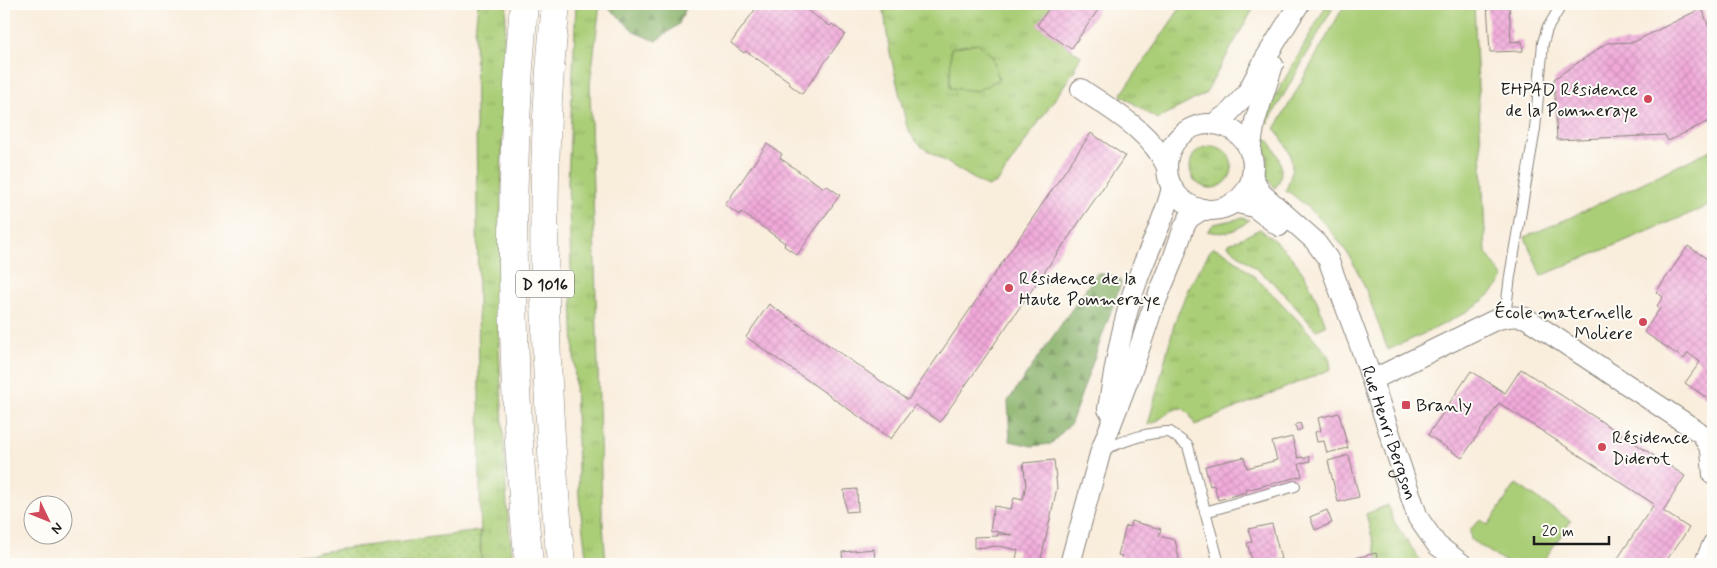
<svg xmlns="http://www.w3.org/2000/svg" width="1717" height="568" viewBox="0 0 1717 568" font-family="Mynerve,sans-serif">
  <style>
    .grass { fill: url(#grass-tufts); stroke: #63754a }
    .forest { fill: url(#forest-firs); stroke: #526642 }
    .park { fill: #aace77; stroke: #63754a }
    .garden { fill: url(#garden-dots); stroke: #63754a }
    .building { fill: url(#building-cross-hatch) }
    .lines { fill: none; stroke-linecap: round; stroke-linejoin: round }
    .lane-casing { stroke: #8a847c; stroke-width: 12 }
    .street-casing { stroke: #8a847c; stroke-width: 22 }
    .highway-casing { stroke: #8a847c; stroke-width: 29 }
    .lane { stroke: #fff; stroke-width: 10 }
    .street { stroke: #fff; stroke-width: 20 }
    .highway { stroke: #fff; stroke-width: 28 }
    .poi-dot { fill: #d1495b; stroke: #fdfcf7; stroke-width: 2 }
    .labels { text-anchor: middle; stroke-width: 4; stroke-linejoin: round; paint-order: stroke }
    .shield { fill: #fdfcf7; stroke: #605f5e; stroke-width: 1 }
    .shield-label { font-size: 16px; font-weight: bold; fill: #1c1c1c }
    .poi-label { font-size: 18px; fill: #1c1c1c; stroke: #fdfcf7; text-anchor: start }
    .street-label { font-size: 18px; fill: #1c1c1c; stroke: #fdfcf7 }
  </style>
  <defs>
    <pattern id="grass-tufts" width="24" height="20" patternUnits="userSpaceOnUse" patternTransform="scale(1.25)"><rect width="24" height="20" fill="#aace77"/><path d="M3 7l-1-3M5 7V3M7 7l1-3M15 17l-1-3M17 17v-4M19 17l1-3" fill="none" stroke="#92b066"/></pattern>
    <pattern id="forest-firs" width="22" height="20" patternUnits="userSpaceOnUse" patternTransform="scale(1.25)"><rect width="22" height="20" fill="#87b168"/><path d="M5 1l3.5 6h-7zM16 11l3.5 6h-7z" fill="#6e8f55"/></pattern>
    <pattern id="garden-dots" width="8" height="8" patternUnits="userSpaceOnUse" patternTransform="scale(1.25)"><rect width="8" height="8" fill="#aace77"/><path d="M2 2h.1M6 6h.1" fill="none" stroke="#92b066" stroke-width="1.8" stroke-linecap="round"/></pattern>
    <pattern id="building-cross-hatch" width="8" height="8" patternUnits="userSpaceOnUse" patternTransform="scale(1.25)"><rect width="8" height="8" fill="#f1a9da"/><path d="M0 0l8 8M0 8l8-8" fill="none" stroke="#ce91ba"/></pattern>
  </defs>
  <rect width="100%" height="100%" fill="#fdfcf7"/>
  <filter id="ink" filterUnits="userSpaceOnUse"><feTurbulence type="fractalNoise" baseFrequency=".02" numOctaves="2"/><feDisplacementMap in="SourceGraphic" scale="10" xChannelSelector="R" yChannelSelector="G"/><feConvolveMatrix kernelMatrix="1 2 1 2 8 2 1 2 1" color-interpolation-filters="sRGB"/></filter>
  <filter id="wash" filterUnits="userSpaceOnUse"><feTurbulence type="fractalNoise" baseFrequency=".0096" numOctaves="4" result="noise"/><feDisplacementMap in="SourceGraphic" scale="20" xChannelSelector="R" yChannelSelector="G"/><feGaussianBlur stdDeviation="1.12" result="paint"/><feColorMatrix in="noise" values="0 0 0 0 0 0 0 0 0 0 0 0 0 0 0 0 0 1.4 0 .05"/><feComposite in="paint" operator="in"/></filter>
  <g filter="url(#wash)">
    <rect width="100%" height="100%" fill="#f9eddc"/>
    <path class="grass" d="M478,4h29l-3,35 -5,309 8,158 6,58h-32l-6,-533z
      M576,4h24l-10,81 12,425 4,54h-19l-8,-67 -11,-316z
      M883,4h169l-14,21 43,31 -7,11 2,1 -79,115 -10,4 -65,-40 -8,-8 -7,-12 -18,-79z
      M1183,4h73l-51,90 -48,25 -36,-24z
      M1327,4h8l-67,119 -3,-2 2,-10z
      M1262,134c14,12 27,37 13,54l-8,-9v-23l-7,-17z
      M1190 167a21 21 0 1 1 42 0a21 21 0 1 1-42 0Z
      M1242,218l7,2c-13,12 -25,15 -42,11l7,-7z
      M1260,229c40,31 50,49 66,97l-10,4 -40,-45 -49,-40z
      M1213,248c19,-1 101,88 114,106 3,4 3,10 4,15l-136,56 -5,-10 -7,-7c-15,0 -22,14 -35,17l27,-104 13,-32 22,-38z
      M1388,505l6,17 29,42h-44l-13,-50z"/>
    <path class="forest" d="M605,4h82l-8,20 -23,17 -20,-8z
      M1097,273l20,4 4,6 -50,140 -20,21 -19,2 -22,-5 -2,-40z"/>
    <path class="park" d="M1345,4h129l12,249 18,25c-18,32 -83,56 -116,72 -12,-31 -22,-67 -40,-96 -16,-25 -38,-47 -62,-64 11,-27 6,-38 -11,-61z
      M978,43l14,13 7,23 -22,12 -27,-3 1,-40z
      M1713,149v55l-172,72 -16,-39 42,-18z
      M1516,484l55,37 -27,39 5,4h-40l-38,-24 -1,-10 10,-11 8,6z"/>
    <path class="garden" d="M480,531l1,33h-256l24,-3z"/>
    <g id="blocks">
      <path class="building" d="M759,4h39l32,22 2,-2 13,10 -43,60 -13,-10 1,-2 -44,-31 -2,2 -13,-10z
        M1052,4h50l-31,45 -34,-24z
        M1487,4h22l2,38 11,-1 1,10 -33,1z
        M1702,8l11,31v80l-45,22 -3,-6 -108,5 -3,-61 53,-36 27,-1z
        M1091,133l34,23 -185,266 -25,-17 -24,34 -145,-102 23,-33 139,96z
        M767,144l15,10 -2,4 24,17 20,13 2,-3 14,10 -43,60 -13,-9 1,-3 -44,-31 -2,3 -14,-10z
        M1688,246l25,17v139l-28,-19 15,-21 -12,-9 -4,6 -40,-27 16,-24 -3,-2 6,-9 -7,-5z
        M1521,369l164,107 -22,35 26,17 -25,36h-50l40,-60 -155,-101 -37,55 -34,-23 43,-64 34,22z
        M1339,413l9,35 -21,5 -3,-12 -7,1 -2,-10 6,-1 -3,-13z
        M1300,423l2,6 -5,2 -2,-6z
        M1292,437l6,21 5,-1 1,2 5,-3 1,5 -11,3 3,12 -56,14 1,2 -29,8 -4,-15 -4,1 -5,-20 39,-9 3,11 30,-8 -5,-18z
        M1349,455l10,42 -21,5 -10,-41z
        M1054,460l3,28 -17,76h-25l3,-14 -20,-4 -24,2v-11l24,-1 -1,-2 15,1 -22,-5 4,-24 17,3 3,-11 9,2 3,-17 -3,-20z
        M857,489l1,22 -12,1 -2,-22z
        M1327,510l5,13 -17,7 -5,-13z
        M1131,521l30,8 -2,7 16,4 5,24h-60l2,-8 -4,-1 8,-29 4,1z
        M1272,524l9,35 -28,5 -6,-21 5,-1 -4,-13z
        M874,549l1,12 -32,3 -1,-12z
        M1376,553l3,11h-27l-1,-5z
        M977,559l22,4v1h-23z"/>
    </g>
  </g>
  <g filter="url(#ink)">
    <use href="#blocks" fill-opacity="0" stroke="#8a847c" stroke-width="1"/>
    <g class="lines">
      <g class="lane-casing">
        <path id="lane" d="M1505,317l5,-41 25,-147 8,-86 4,-14 15,-25
          M1102,450c23,-9 43,-18 68,-18l18,14 31,118
          M1205,512l90,-26"/>
      </g>
      <g class="street-casing">
        <g id="street">
          <path d="M1081,89c30,21 70,42 86,78"/>
          <path d="M1213,124l16,-11 18,-20 18,-34 34,-55"/>
          <circle cx="1210" cy="167" r="43"/>
          <path d="M1250,152l5,-31 18,-56"/>
          <path id="s1" d="M1252,176l9,17 53,47 14,19 34,92 56,167 19,27 25,19"/>
          <path d="M1234,202l20,5 25,19"/>
          <path d="M1372,380l123,-60c11,-3 20,-5 31,-2l176,116 9,16 2,25"/>
          <path d="M1108,409c7,-43 14,-87 29,-128 11,-32 28,-61 35,-94"/>
          <path d="M1070,564l31,-114 31,-80 19,-57 21,-51 12,-35 5,-9 14,-9"/>
          <path d="M1704,564l9,-20"/>
        </g>
      </g>
      <g class="highway-casing">
        <path id="highway" d="M524,4c-17,187 -14,374 5,560
          M556,4c-4,38 -7,75 -9,113 -7,149 0,299 14,447"/>
      </g>
      <use href="#lane" class="lane"/>
      <use href="#street" class="street"/>
      <use href="#highway" class="highway"/>
    </g>
  </g>
  <g class="poi-dot">
    <circle cx="1648" cy="99" r="5"/>
    <circle cx="1009" cy="288" r="5"/>
    <circle cx="1643" cy="322" r="5"/>
    <rect x="1401" y="400" width="10" height="10" rx="2.5"/>
    <circle cx="1602" cy="447" r="5"/>
  </g>
  <g class="labels">
    <rect class="shield" x="516" y="270.5" width="58" height="27" rx="4"/>
    <g class="shield-label">
      <text x="545" y="290">D 1016</text>
    </g>
    <g class="poi-label">
      <text x="1638" y="95" text-anchor="end">EHPAD Résidence<tspan x="1638" dy="21">de la Pommeraye</tspan></text>
      <text x="1019" y="284">Résidence de la<tspan x="1019" dy="21">Haute Pommeraye</tspan></text>
      <text x="1633" y="318" text-anchor="end">École maternelle<tspan x="1633" dy="21">Moliere</tspan></text>
      <text x="1416" y="411">Branly</text>
      <text x="1612" y="443">Résidence<tspan x="1612" dy="21">Diderot</tspan></text>
    </g>
    <g class="street-label">
      <text dy="6" stroke="none"><textPath href="#s1" startOffset="298">Rue Henri Bergson</textPath></text>
    </g>
  </g>
  <rect width="1717" height="568" fill="none" stroke="#fdfcf7" stroke-width="20"/>
  <g transform="translate(48 520) rotate(133)"><circle r="24" fill="#fdfcf7" stroke="#a3a29f"/>
  <path d="M0-4L9 19L0 12L-9 19Z" fill="#d1495b"/>
  <text y="-8" font-size="14" font-weight="bold" text-anchor="middle" fill="#1c1c1c">N</text>
  </g>
  <path d="M1534 536v8h75v-8" fill="none" stroke="#1c1c1c" stroke-width="2.5"/>
  <text x="1542" y="536" font-size="15" fill="#1c1c1c" stroke="#fdfcf7" stroke-width="4" paint-order="stroke">20 m</text>
</svg>
